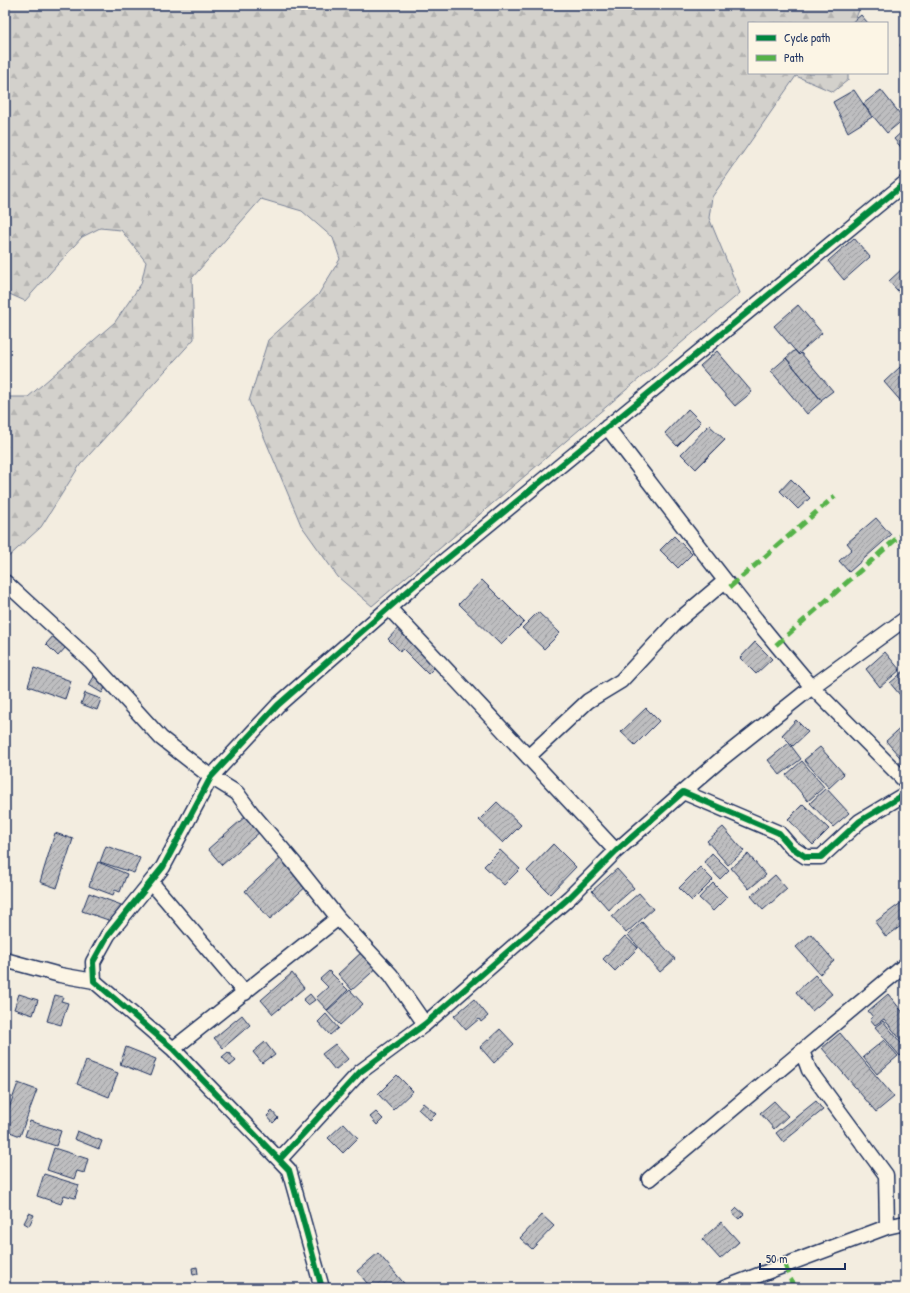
<svg xmlns="http://www.w3.org/2000/svg" width="910" height="1293" viewBox="0 0 910 1293" font-family="'Patrick Hand',sans-serif">
  <style>
    .forest { fill: url(#forest-firs); stroke: #778095 }
    .building { fill: url(#building-hatch); stroke: #1b2f5e }
    .lines { fill: none; stroke-linecap: round; stroke-linejoin: round }
    .minor-casing { stroke: #1b2f5e; stroke-width: 17 }
    .minor { stroke: #fcf5e5; stroke-width: 14 }
    .quiet { stroke: #55b248; stroke-width: 5; stroke-dasharray: 10 5; stroke-linecap: butt }
    .cycleway-casing { stroke: #fcf5e5; stroke-width: 8 }
    .cycleway { stroke: #00873e; stroke-width: 6 }
  </style>
  <defs>
    <pattern id="forest-firs" width="22" height="20" patternUnits="userSpaceOnUse"><rect width="22" height="20" fill="#d3d1cc"/><path d="M5 1l3.5 6h-7zM16 11l3.5 6h-7z" fill="#b5b4b2"/></pattern>
    <pattern id="building-hatch" width="6" height="6" patternUnits="userSpaceOnUse"><rect width="6" height="6" fill="#bebec0"/><path d="M-1 1l2-2M0 6l6-6M5 7l2-2" fill="none" stroke="#9a9b9f"/></pattern>
  </defs>
  <rect width="100%" height="100%" fill="#f3ede0"/>
  <filter id="ink" filterUnits="userSpaceOnUse"><feTurbulence type="fractalNoise" baseFrequency=".025" numOctaves="2"/><feDisplacementMap in="SourceGraphic" scale="8" xChannelSelector="R" yChannelSelector="G"/><feConvolveMatrix kernelMatrix="1 2 1 2 8 2 1 2 1" color-interpolation-filters="sRGB"/></filter>
  <g filter="url(#ink)">
    <path class="forest" d="M5,5h856l-7,18h-105v50h99v7l-15,12 -37,-16 -84,121 -3,21 31,75 -368,313 -34,-29 -37,-52 -52,-124 19,-61 50,-45 22,-36 -7,-21 -31,-27 -41,-12 -69,79 2,61 -114,126 -39,62 -36,33v-163h23l87,-75 26,-38 5,-22 -25,-32 -21,-2 -18,9 -57,64 -20,-9z"/>
    <path class="building" d="M861,15l7,8h-17z
      M905,40v11l-5,-6z
      M854,90l18,27 -24,15 -15,-30z
      M881,90l23,29 -17,14 -24,-29z
      M905,129v23l-11,-13z
      M854,238l16,19 -26,23 -16,-19z
      M903,268l2,2v29l-16,-18z
      M798,305l24,28 -24,21 -24,-28z
      M795,350l4,5 2,-2 32,38 -12,9 -35,-42z
      M717,351l35,41 -17,14 -35,-40z
      M786,358l36,43 -15,13 -36,-43z
      M900,367l5,6v33l-21,-24z
      M688,409l13,13 -24,24 -12,-13z
      M709,425l16,15 -29,29 -15,-15z
      M791,479l19,19 -12,11 -18,-18z
      M876,518l15,17 -42,37 -10,-11 13,-12 -5,-6z
      M674,536l18,18 -14,14 -18,-18z
      M482,580l42,42 -23,23 -42,-41z
      M538,612l22,21 -16,16 -22,-21z
      M402,624l38,38 -12,12 -25,-25 -3,2 -12,-12z
      M54,635l12,12 -8,9 -12,-12z
      M755,642l17,17 -16,15 -16,-16z
      M885,652l15,18 -20,17 -14,-18z
      M34,668l37,13 -6,18 -37,-13z
      M904,671l1,2v28l-15,-18z
      M95,675l13,8 -6,10 -13,-8z
      M85,693l16,6 -4,11 -16,-6z
      M646,708l13,13 -24,24 -14,-13z
      M796,720l12,12 -15,14 -11,-11z
      M905,724v39l-19,-22z
      M789,743l12,16 -21,16 -12,-15z
      M820,747l24,27 -15,14 -25,-28z
      M802,761l22,26 -16,14 -22,-26z
      M826,788l23,25 -16,14 -23,-24z
      M497,802l24,23 -18,18 -24,-23z
      M803,804l26,25 -16,16 -25,-26z
      M247,815l14,16 -39,34 -14,-16z
      M723,827l21,24 -16,14 -21,-24z
      M55,833l18,6 -16,49 -17,-6z
      M553,844l23,23 -26,27 -23,-23z
      M106,846l34,12 -6,15 -34,-11z
      M500,850l20,19 -16,16 -20,-19z
      M712,853l17,17 -9,9 -16,-17z
      M748,854l18,21 -17,14 -18,-21z
      M282,857l26,28 -38,34 -25,-28z
      M98,862l29,12 -7,18 -5,-2 -2,5 -24,-9z
      M700,867l13,13 -21,21 -13,-13z
      M617,869l17,19 -25,22 -17,-19z
      M775,875l12,14 -24,21 -12,-14z
      M713,883l14,14 -14,14 -14,-13z
      M89,893l35,13 -7,17 -35,-12z
      M639,893l14,16 -27,24 -14,-17z
      M905,900v23l-19,14 -11,-15z
      M642,922l33,37 -15,13 -32,-37z
      M811,934l23,27 -14,13 -24,-27z
      M625,936l13,12 -23,23 -12,-12z
      M364,950l15,16 -27,24 -14,-16z
      M329,971l19,19 -21,20 -11,-12 12,-11 -8,-8z
      M292,973l12,15 -31,26 -12,-14z
      M815,975l17,19 -20,17 -16,-19z
      M350,990l13,14 -23,21 -13,-14z
      M19,994l19,6 -5,15 -19,-6z
      M310,994l5,6 -7,5 -5,-5z
      M888,994l17,21v30l-21,-26 -9,6 -5,-6 3,-2 -5,-6z
      M55,995l8,2 -2,4 7,2 -7,22 -14,-4z
      M474,999l14,17 -7,6 -2,-3 -13,11 -12,-14z
      M326,1014l12,14 -8,7 -12,-13z
      M242,1015l8,10 -27,23 -9,-10z
      M883,1021l22,27v4l-5,4 -25,-29z
      M500,1029l14,15 -20,19 -14,-16z
      M840,1033l54,64 -18,15 -54,-64z
      M884,1040l14,16 -21,18 -14,-17z
      M265,1042l10,13 -4,3 -1,-1 -8,6 -9,-11z
      M335,1044l13,15 -13,11 -13,-16z
      M126,1047l30,12 -6,17 -30,-12z
      M228,1052l8,9 -6,5 -8,-9z
      M86,1061l32,12 -9,24 -32,-13z
      M397,1075l16,16 -20,19 -15,-16z
      M18,1083l19,7 -17,46 -15,-6v-11z
      M774,1101l14,15 -14,13 -14,-16z
      M816,1101l7,9 -40,32 -7,-9z
      M423,1103l13,11 -6,6 -12,-11z
      M272,1111l6,7 -5,5 -6,-7z
      M376,1112l7,7 -6,6 -7,-8z
      M30,1121l31,10 -5,15 -31,-10z
      M344,1123l14,15 -15,15 -15,-15z
      M77,1131l25,10 -3,8 -25,-10z
      M54,1148l34,11 -4,14 -7,-2 -3,8 -27,-9z
      M44,1174l35,11 -4,13 -11,-3 -3,9 -24,-8z
      M737,1208l7,6 -5,5 -7,-6z
      M29,1213l5,2 -5,11 -5,-3z
      M542,1215l12,11 -22,23 -12,-11z
      M721,1222l18,20 -19,17 -18,-20z
      M378,1253l30,35h-37l-14,-17z
      M197,1267l1,7 -5,1 -1,-7z"/>
    <g class="lines">
      <g class="minor-casing">
        <path id="minor" d="M607,427c68,88 133,176 205,260l-92,73 -37,32
          M5,582l86,79 70,77 50,39 26,16 14,19 44,52 43,54 53,57 34,49
          M389,608l227,243
          M905,619l-93,68 93,94
          M528,757l60,-56 33,-20 53,-57 51,-43
          M151,882l94,111
          M5,960l55,15 34,6
          M173,1049l165,-131
          M802,1051l7,19 77,105 1,52
          M280,1159l80,-87 65,-48 145,-127 46,-46 67,-59 96,41 12,14 15,10h15l39,-36 45,-27
          M649,1179l256,-214
          M322,1288l-33,-118 -116,-121 -79,-68 -1,-19 15,-27 55,-68 48,-90 67,-72 138,-121 489,-401
          M724,1288l163,-61 18,-4"/>
      </g>
      <use href="#minor" class="minor"/>
      <path class="quiet" d="M730,587l105,-91
        M776,645l129,-114
        M785,1265l9,23"/>
      <g class="cycleway-casing">
        <path id="cycleway" d="M280,1159l80,-87 65,-48 145,-127 46,-46 67,-59 96,41 12,14 15,10h15l39,-36 45,-27
          M322,1288l-33,-118 -116,-121 -79,-68 -1,-19 15,-27 55,-68 48,-90 67,-72 138,-121 489,-401"/>
      </g>
      <use href="#cycleway" class="cycleway"/>
    </g>
  </g>
  <rect width="910" height="1293" fill="none" stroke="#fcf5e5" stroke-width="20"/>
  <rect x="10" y="10" width="890" height="1273" fill="none" stroke="#1b2f5e" stroke-width="1.5" filter="url(#ink)"/>
  <rect x="748" y="22" width="140" height="52" fill="#fcf5e5" stroke="#a2a6af"/>
  <rect x="756" y="35" width="20" height="6" fill="#00873e" stroke="#a2a6af"/>
  <text x="784" y="42" font-size="12" fill="#1b2f5e">Cycle path</text>
  <rect x="756" y="55" width="20" height="6" fill="#55b248" stroke="#a2a6af"/>
  <text x="784" y="62" font-size="12" fill="#1b2f5e">Path</text>
  <path d="M760 1263v6h85v-6" fill="none" stroke="#1b2f5e" stroke-width="2"/>
  <text x="766" y="1263" font-size="12" fill="#1b2f5e" stroke="#fcf5e5" stroke-width="3" paint-order="stroke">50 m</text>
</svg>
